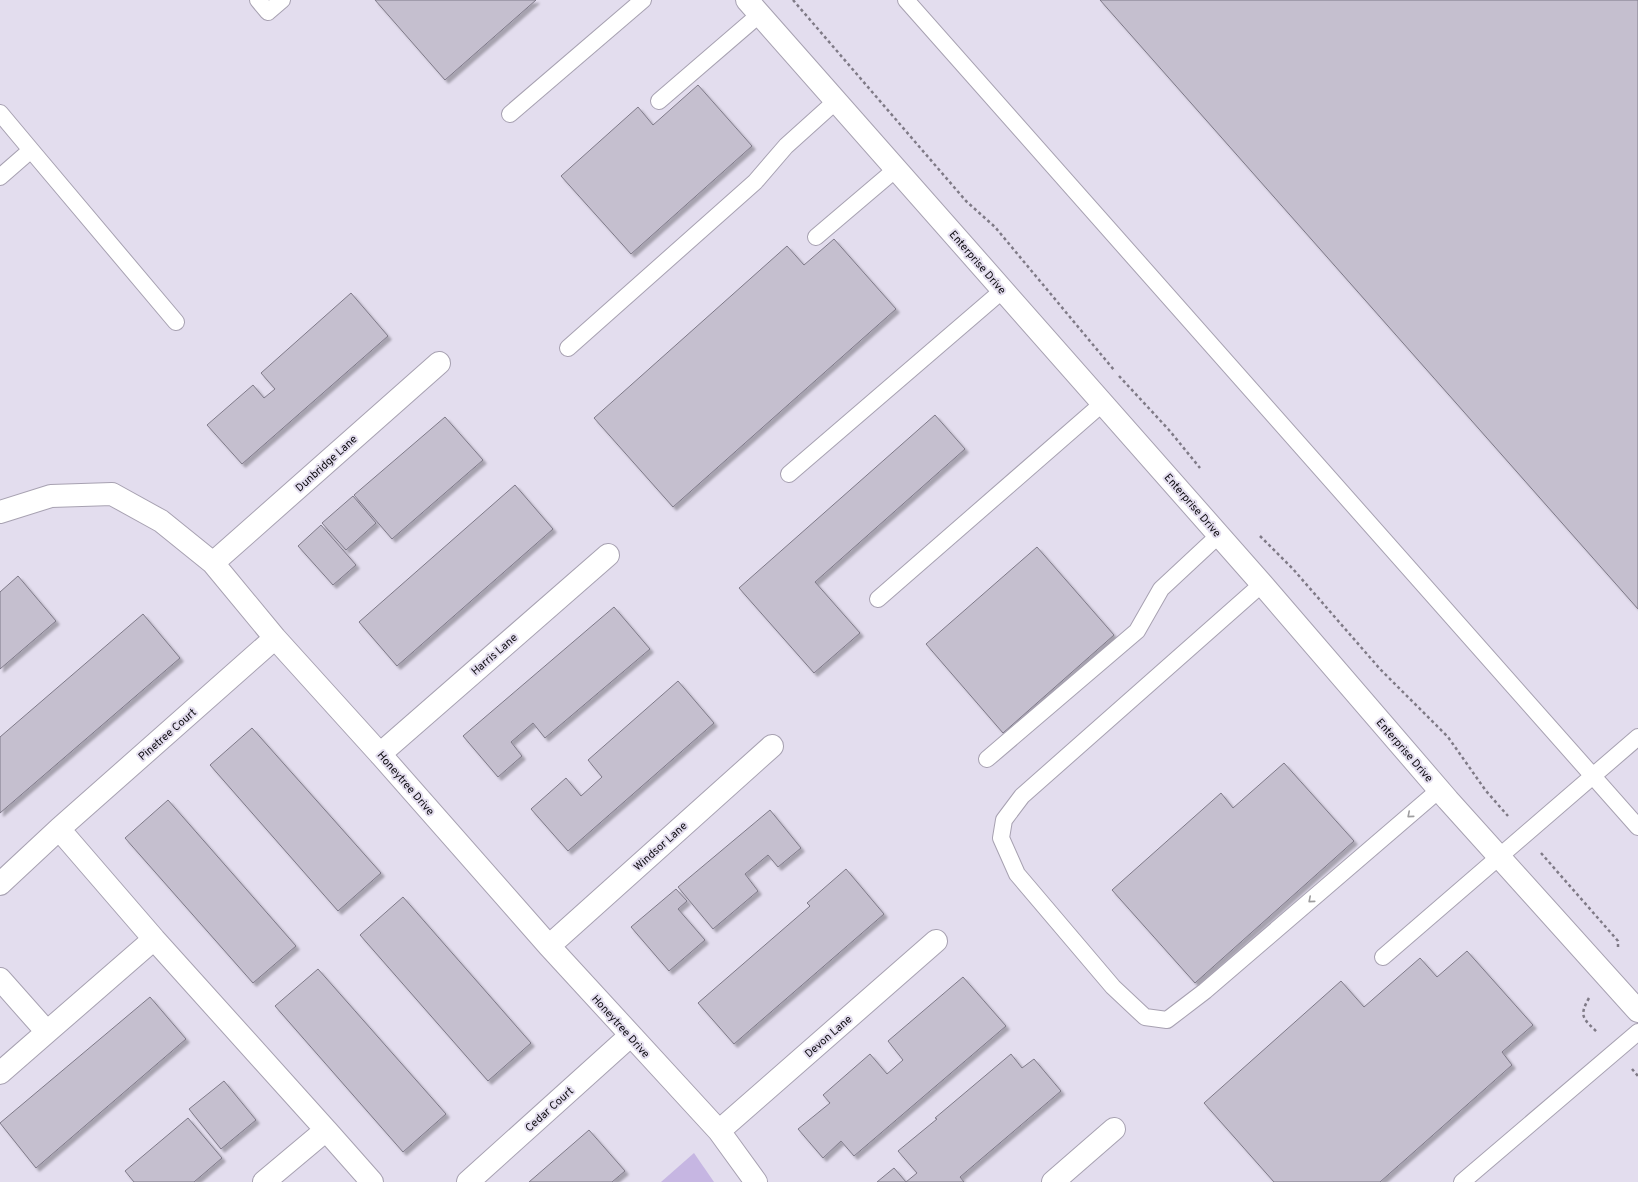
<svg xmlns="http://www.w3.org/2000/svg" width="1638" height="1182" viewBox="0 0 1638 1182" font-family="Overpass,sans-serif">
  <style>
    .green { fill: #c6b6e2 }
    .building { fill: #c5bfcf; stroke: #7f7a89; filter: url(#shadow) }
    .lines { fill: none; stroke-linecap: round; stroke-linejoin: round }
    .lane-casing { stroke: #a7a1b1; stroke-width: 18 }
    .street-casing { stroke: #a7a1b1; stroke-width: 24 }
    .path { stroke: #7f7a86; stroke-width: 2.5; stroke-dasharray: 3 3; stroke-linecap: butt }
    .lane { stroke: #fff; stroke-width: 16 }
    .street { stroke: #fff; stroke-width: 22 }
    .oneway { stroke: #9e9d9f }
    .labels { text-anchor: middle; stroke-width: 4; stroke-linejoin: round; paint-order: stroke }
    .street-label { font-size: 11px; fill: #0d0b10; stroke: #e3ddee }
  </style>
  <defs>
    <filter id="shadow"><feDropShadow dx="3.5" dy="3.5" stdDeviation="1" flood-color="#0004"/></filter>
  </defs>
  <rect width="100%" height="100%" fill="#e3ddee"/>
  <path class="green" d="M694,1153l20,29h-53z"/>
  <path class="building" d="M375,0h161l-91,80z
    M1100,0h538v609z
    M698,85l54,61 -121,108 -70,-78 77,-69 15,18z
    M834,239l62,70 -223,198 -79,-89 193,-172 17,19z
    M351,293l37,43 -146,128 -35,-39 46,-40 11,13 11,-9 -14,-16z
    M935,415l30,34 -150,133 45,51 -46,40 -75,-85z
    M445,417l38,43 -91,79 -38,-44z
    M515,485l38,44 -156,137 -38,-44z
    M353,496l23,27 -30,27 -24,-27z
    M321,525l35,40 -23,20 -35,-39z
    M1037,547l77,88 -111,98 -77,-89z
    M18,576l38,45 -56,48v-77z
    M614,607l36,42 -105,89 -12,-15 -22,19 11,14 -24,21 -35,-41z
    M143,614l37,44 -180,155v-76z
    M678,681l36,42 -146,128 -37,-42 35,-31 15,18 21,-19 -14,-17z
    M252,728l129,145 -43,38 -128,-146z
    M1284,763l70,78 -159,142 -83,-93 109,-97 12,15z
    M168,800l128,146 -43,37 -128,-145z
    M770,810l31,38 -23,19 -10,-12 -23,19 13,17 -45,38 -35,-42z
    M846,869l38,45 -150,130 -36,-41 112,-97 -3,-3z
    M676,889l11,12 -9,8 27,31 -36,31 -38,-44z
    M403,897l128,146 -43,38 -128,-146z
    M1467,951l66,74 -31,27 10,13 -132,117h-106l-70,-79 137,-122 23,26 56,-49 17,19z
    M318,969l128,145 -43,38 -128,-146z
    M963,977l43,49 -152,130 -13,-15 -18,17 -25,-29 32,-26 -7,-8 47,-41 17,20 16,-14 -15,-19z
    M150,997l36,42 -150,129 -36,-45z
    M1011,1054l11,14 12,-9 27,32 -101,86 4,5h-87l17,-14 12,14 11,-9 -19,-22 39,-32 -2,-1z
    M224,1081l32,39 -35,29 -32,-40z
    M188,1118l34,40 -28,24h-60l-9,-11z
    M589,1130l36,41 -13,11h-83z"/>
  <g class="lines">
    <g class="lane-casing">
      <path id="lane" d="M258,0l10,12 14,-12
        M906,0l732,827
        M659,101l101,-87
        M0,113l31,37 -31,27
        M510,114l133,-114
        M31,150l145,172
        M816,237l80,-68
        M568,348l187,-166 31,-36 50,-45
        M789,474l214,-184
        M1262,584l-240,212 -18,24 -3,18 16,36 96,113 32,30 22,3 38,-29 234,-201
        M878,599l225,-196
        M987,759l150,-128 24,-42 58,-54
        M1383,957l255,-220
        M1462,1182l176,-150"/>
    </g>
    <g class="street-casing">
      <path id="street" d="M747,0l515,584 186,216 190,211
        M0,512l51,-16 61,-2 49,27 52,42 62,75 105,116 169,192 170,185 37,51
        M213,563l226,-200
        M380,754l228,-199
        M0,884l59,-55 216,-191
        M154,939l172,191
        M549,946l223,-200
        M0,979l47,53 107,-93 -95,-110
        M0,1073l47,-41
        M719,1131l217,-190
        M264,1182l62,-52 46,52
        M468,1182l162,-146
        M1053,1182l61,-53"/>
    </g>
    <path class="path" d="M793,0l173,201 29,26 119,143
      M1119,376l50,54 31,38
      M1260,536l33,33 87,100 68,68 38,54 22,25
      M1541,853l77,88v6
      M1589,998c-11,19 -5,21 9,35
      M1632,1069l6,7"/>
    <use href="#lane" class="lane"/>
    <use href="#street" class="street"/>
  </g>
  <defs><path id="oneway-chevron" d="M-2-3.5L2.5 0L-2 3.5" fill="none" stroke-width="1.6" stroke-linecap="round" stroke-linejoin="round"/></defs>
  <g class="oneway">
    <use href="#oneway-chevron" transform="translate(1410 815) rotate(139)"/>
    <use href="#oneway-chevron" transform="translate(1311 900) rotate(139)"/>
  </g>
  <g class="labels">
    <g class="street-label">
      <text transform="translate(978 262) rotate(49)" y="4">Enterprise Drive</text>
      <text transform="translate(326 463) rotate(-42)" y="4">Dunbridge Lane</text>
      <text transform="translate(1193 505) rotate(49)" y="4">Enterprise Drive</text>
      <text transform="translate(494 654) rotate(-41)" y="4">Harris Lane</text>
      <text transform="translate(167 734) rotate(-41)" y="4">Pinetree Court</text>
      <text transform="translate(1405 750) rotate(49)" y="4">Enterprise Drive</text>
      <text transform="translate(406 783) rotate(49)" y="4">Honeytree Drive</text>
      <text transform="translate(660 846) rotate(-42)" y="4">Windsor Lane</text>
      <text transform="translate(621 1026) rotate(48)" y="4">Honeytree Drive</text>
      <text transform="translate(828 1036) rotate(-41)" y="4">Devon Lane</text>
      <text transform="translate(549 1109) rotate(-42)" y="4">Cedar Court</text>
    </g>
  </g>
</svg>
